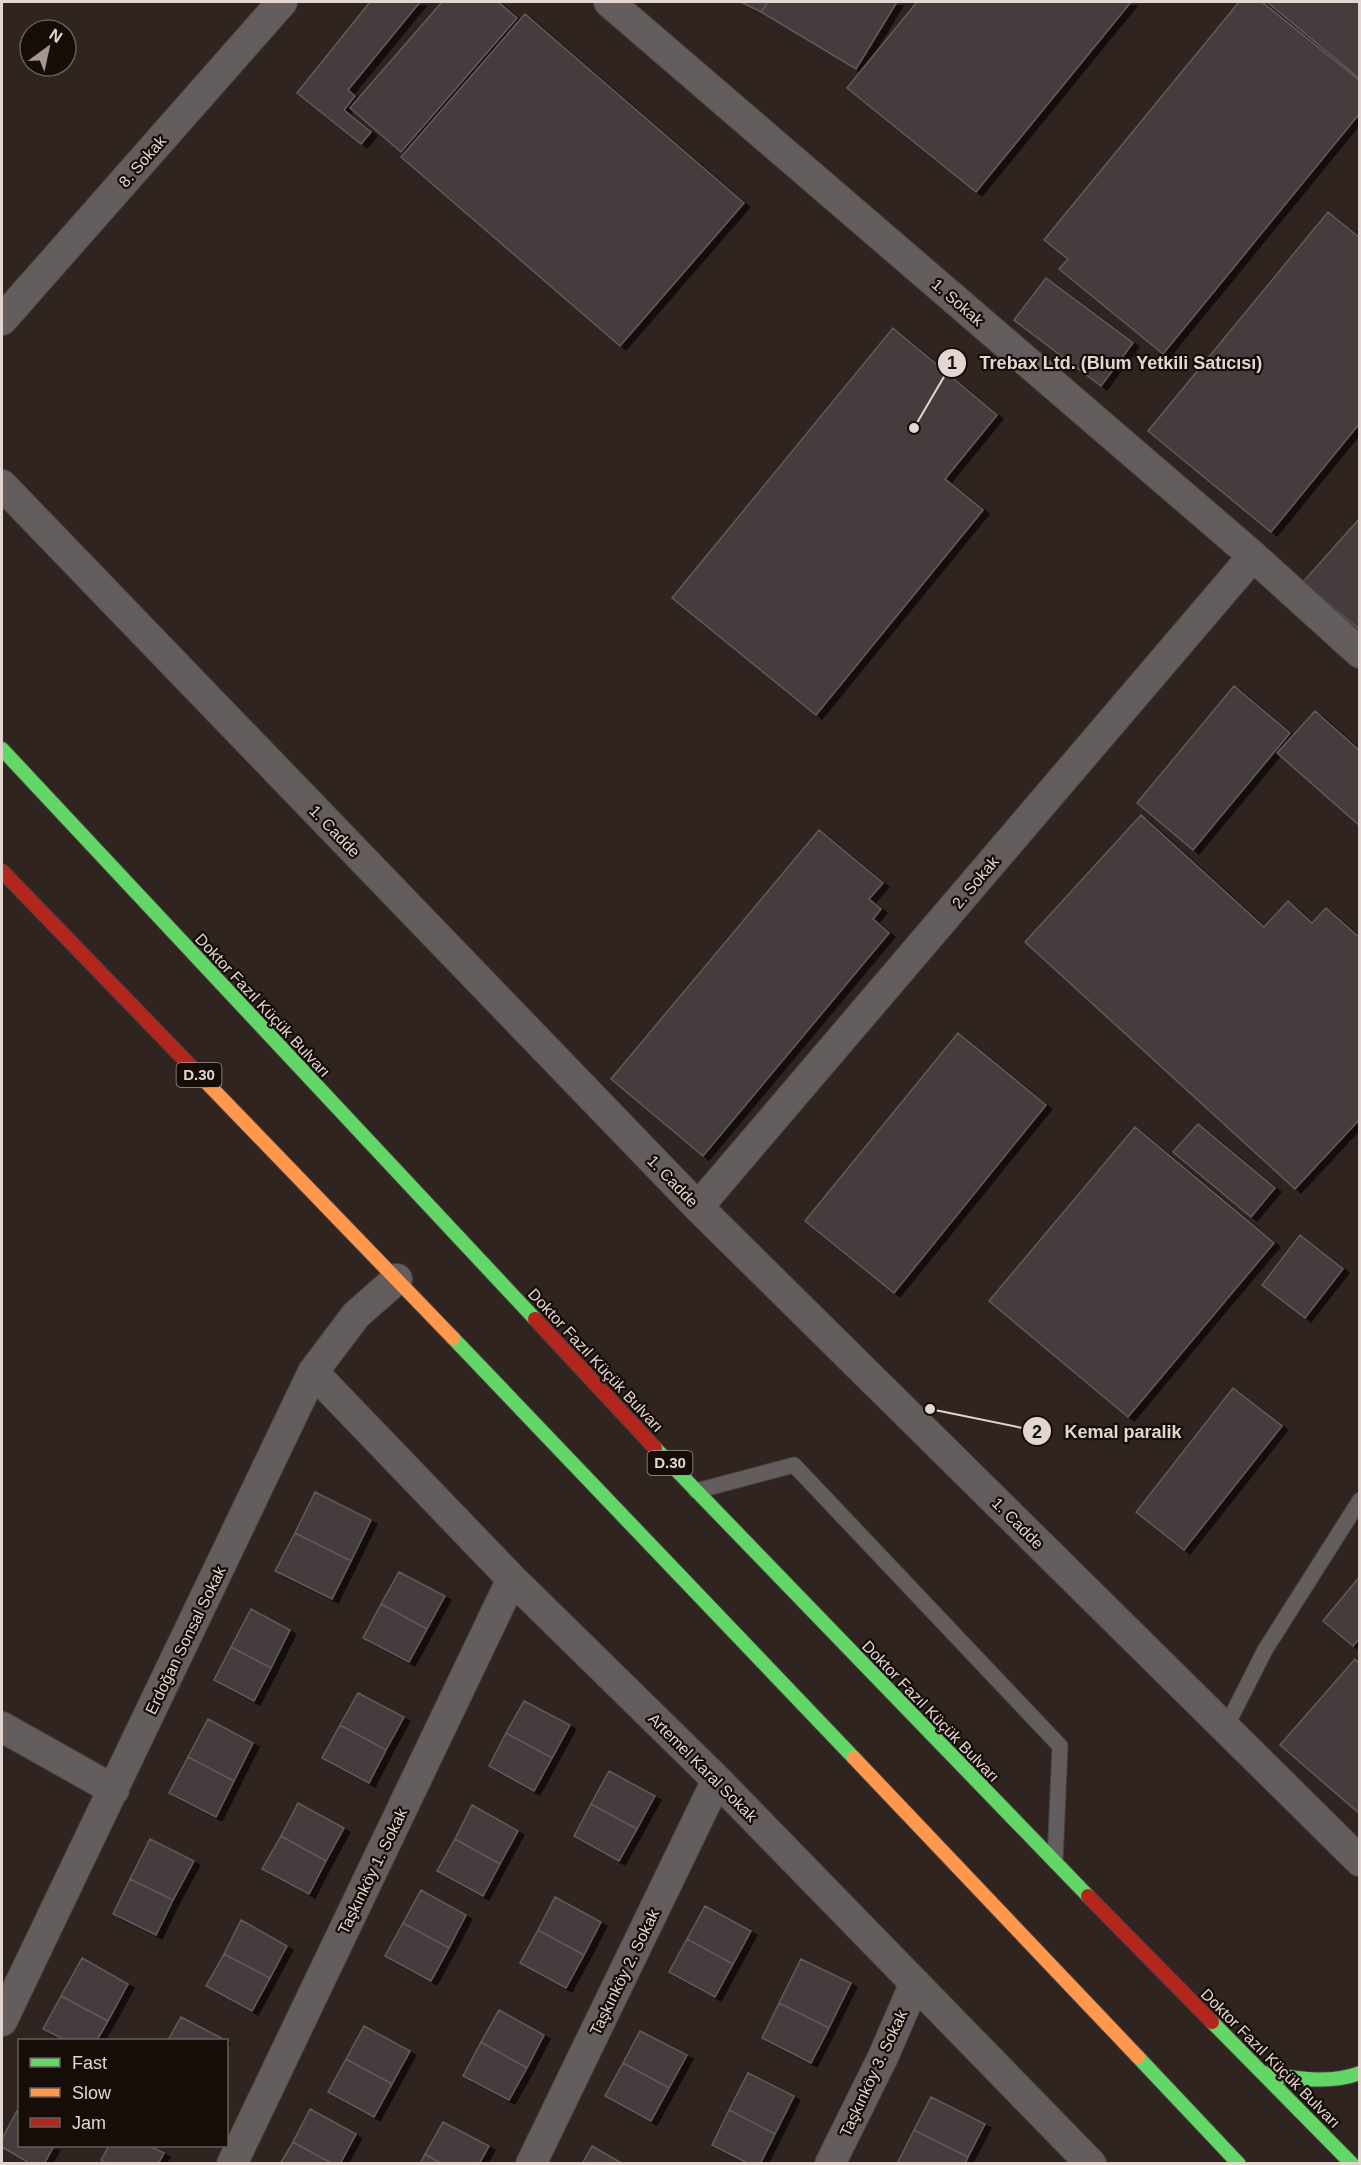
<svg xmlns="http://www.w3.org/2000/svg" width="1361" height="2165" viewBox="0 0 1361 2165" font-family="Arial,sans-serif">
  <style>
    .building { fill: #443d3e; stroke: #625a5c; stroke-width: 1.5; filter: url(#shadow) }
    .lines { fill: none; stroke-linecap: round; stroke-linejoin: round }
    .lane-casing { stroke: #4a413d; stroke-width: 17 }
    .street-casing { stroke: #4a413d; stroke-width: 32 }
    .fast-casing { stroke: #4a413d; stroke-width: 16 }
    .slow-casing { stroke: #4a413d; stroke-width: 16 }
    .jam-casing { stroke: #4a413d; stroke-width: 16 }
    .lane { stroke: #635e5d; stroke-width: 15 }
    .street { stroke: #635e5d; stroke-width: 30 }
    .fast { stroke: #63d668; stroke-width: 14 }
    .slow { stroke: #ff974d; stroke-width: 14 }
    .jam { stroke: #b3261e; stroke-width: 14 }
    .labels { text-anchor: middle; stroke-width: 4.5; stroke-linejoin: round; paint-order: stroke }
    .shield { fill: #160d09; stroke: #a69994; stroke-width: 1.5 }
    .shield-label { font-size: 15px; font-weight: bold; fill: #e3d5cf }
    .street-label { font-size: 16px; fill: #e3d5cf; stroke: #160d09 }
    .leader { fill: none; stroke: #e3d5cf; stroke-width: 2 }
    .callout-dot { fill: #e3d5cf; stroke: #160d09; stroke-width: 2 }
    .mark-label { font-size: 18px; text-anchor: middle; font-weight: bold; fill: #111 }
    .callout-label { font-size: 18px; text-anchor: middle; font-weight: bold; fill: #e3d5cf; stroke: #160d09; stroke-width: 4.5; stroke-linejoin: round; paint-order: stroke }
  </style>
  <defs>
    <filter id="shadow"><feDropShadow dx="6" dy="4" stdDeviation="0" flood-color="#0009"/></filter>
  </defs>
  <rect width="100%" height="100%" fill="#2f241f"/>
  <path class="building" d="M370,2h50l-72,88 7,6 -11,14 27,22 -10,12 -64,-51z
    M442,2h56l19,16 -116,134 -51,-44z
    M741,2h27l-7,10z
    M768,2h129l-41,67 -95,-57z
    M917,2h214l-155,190 -129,-104z
    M1239,2h23l98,79v32l-197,241 -104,-85 9,-10 -24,-19z
    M1267,2h93v77z
    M525,14l219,189 -124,143 -219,-189z
    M1328,212l32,26v185l-89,109 -123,-101z
    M1046,278l87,65 -32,43 -87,-66z
    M893,328l104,87 -52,64 38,31 -167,205 -144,-117z
    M1360,518v112l-57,-48z
    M1234,686l56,47 -97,117 -56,-47z
    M1315,711l45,40v75l-83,-73z
    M1141,815l123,112 24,-26 24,22 14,-15 34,30v181l-65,70 -270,-247z
    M819,830l64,53 -14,16 12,10 -8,10 16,14 -186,223 -92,-77z
    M958,1033l88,72 -152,188 -89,-72z
    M1198,1124l77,64 -24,29 -78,-65z
    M1135,1127l139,116 -146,174 -139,-116z
    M1300,1235l43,34 -38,49 -43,-33z
    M1233,1388l49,38 -98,124 -48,-38z
    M315,1492l56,28 -20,41 -56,-28z
    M295,1533l56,28 -19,38 -57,-28z
    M399,1572l46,24 -18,33 -46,-25z
    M1360,1576v62l-7,8 -30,-25z
    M381,1604l46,25 -18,33 -46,-24z
    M251,1609l39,21 -19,38 -40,-21z
    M231,1647l40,21 -17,33 -40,-21z
    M1355,1659l5,5v150l-80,-69z
    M358,1693l46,24 -18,33 -46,-25z
    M524,1701l46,24 -18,33 -46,-25z
    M208,1719l45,24 -19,38 -46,-24z
    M340,1725l46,25 -17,33 -47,-25z
    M506,1733l46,25 -18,33 -45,-25z
    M188,1757l46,24 -18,36 -47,-24z
    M609,1771l46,25 -18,33 -46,-25z
    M298,1803l46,25 -18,33 -45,-25z
    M591,1804l46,25 -18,32 -45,-25z
    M472,1805l46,26 -18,33 -45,-25z
    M281,1836l45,25 -17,33 -47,-25z
    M150,1839l44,22 -21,39 -43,-21z
    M455,1839l45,25 -17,32 -46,-25z
    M130,1879l43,21 -17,35 -43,-21z
    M421,1890l45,25 -17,33 -46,-25z
    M555,1897l46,25 -17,33 -46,-25z
    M705,1906l46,25 -18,33 -46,-25z
    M241,1920l46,26 -17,32 -46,-24z
    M403,1923l46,25 -18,33 -46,-25z
    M538,1930l46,25 -18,33 -46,-25z
    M687,1939l46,25 -18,33 -46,-25z
    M224,1954l46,24 -18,33 -46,-25z
    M82,1958l46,26 -20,37 -47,-25z
    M801,1959l50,24 -22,45 -50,-25z
    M61,1996l47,25 -11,19h-32l-22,-11z
    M779,2003l50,25 -18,35 -49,-25z
    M499,2010l45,25 -17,33 -46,-26z
    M181,2017l44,23h-57z
    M364,2026l46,25 -18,33 -46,-25z
    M640,2031l47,24 -18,33 -46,-25z
    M481,2042l46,26 -18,32 -46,-24z
    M346,2059l46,25 -18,33 -46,-25z
    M623,2063l46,25 -18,33 -46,-25z
    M748,2073l46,23 -19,38 -46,-24z
    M931,2097l54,27 -17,33 -54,-27z
    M310,2109l46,25 -16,30h-7l-40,-22z
    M729,2110l46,24 -15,30h-11l-37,-19z
    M17,2111l3,1v34h34l-10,18h-13l-29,-17v-8z
    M443,2122l46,24 -10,18h-37l-17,-10z
    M914,2130l54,27 -3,7h-68z
    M293,2142l40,22h-53z
    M109,2146h41l14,7 -6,11h-52l-5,-4z
    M592,2146l31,18h-41z
    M425,2154l17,10h-22z"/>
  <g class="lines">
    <g class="lane-casing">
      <path id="lane" d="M696,1491l98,-26 266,281 -5,115
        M1225,1729l40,-79 95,-150"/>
    </g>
    <g class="street-casing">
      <path id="street" d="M609,2l644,554 107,97
        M2,320l280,-318
        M2,485l696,722 662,654
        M698,1207l555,-651
        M313,1372l199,207 205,201 374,384
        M2,1727l112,63
        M2,2021l311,-649 43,-57 41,-36
        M232,2164l280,-585
        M531,2164l186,-384
        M830,2164l53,-107 32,-74"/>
    </g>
    <g class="fast-casing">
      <path id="fast" d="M2,749l533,570
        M453,1338l401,420
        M655,1448l433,448
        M1212,2022l140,142
        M1138,2057l101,107
        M1263,2073c32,5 66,12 97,0"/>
    </g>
    <g class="slow-casing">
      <path id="slow" d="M205,1081l248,257
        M854,1758l284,299"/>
    </g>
    <g class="jam-casing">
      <path id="jam" d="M2,871l203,210
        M535,1319l120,129
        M1088,1896l124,126"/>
    </g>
    <use href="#lane" class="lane"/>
    <use href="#street" class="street"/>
    <use href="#fast" class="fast"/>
    <use href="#slow" class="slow"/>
    <use href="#jam" class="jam"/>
  </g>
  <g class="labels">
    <g class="shield">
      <rect x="176.5" y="1063" width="45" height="24" rx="4.5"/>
      <rect x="647.5" y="1451" width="45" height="24" rx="4.5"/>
    </g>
    <g class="shield-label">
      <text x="199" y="1080">D.30</text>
      <text x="670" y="1468">D.30</text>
    </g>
    <g class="street-label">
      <text transform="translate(142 161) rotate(-49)" y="6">8. Sokak</text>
      <text transform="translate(958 302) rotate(41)" y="6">1. Sokak</text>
      <text transform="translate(335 831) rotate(46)" y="6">1. Cadde</text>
      <text transform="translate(975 882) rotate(-50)" y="6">2. Sokak</text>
      <text transform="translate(263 1005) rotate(47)" y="6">Doktor Fazıl Küçük Bulvarı</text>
      <text transform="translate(673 1181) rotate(46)" y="6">1. Cadde</text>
      <text transform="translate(596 1360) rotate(47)" y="6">Doktor Fazıl Küçük Bulvarı</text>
      <text transform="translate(1018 1523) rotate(45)" y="6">1. Cadde</text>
      <text transform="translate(185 1640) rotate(-64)" y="6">Erdoğan Sonsal Sokak</text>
      <text transform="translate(931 1711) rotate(46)" y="6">Doktor Fazıl Küçük Bulvarı</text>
      <text transform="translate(703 1767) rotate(45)" y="6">Artemel Karal Sokak</text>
      <text transform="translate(372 1871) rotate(-64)" y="6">Taşkınköy 1. Sokak</text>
      <text transform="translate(624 1972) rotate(-64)" y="6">Taşkınköy 2. Sokak</text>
      <text transform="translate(1271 2058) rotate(45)" y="6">Doktor Fazıl Küçük Bulvarı</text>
      <text transform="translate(873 2073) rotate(-65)" y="6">Taşkınköy 3. Sokak</text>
    </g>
  </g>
  <path class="leader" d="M914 428L952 363M930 1409L1037 1431"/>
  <g class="callout-dot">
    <circle cx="914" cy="428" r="6"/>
    <circle cx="930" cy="1409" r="6"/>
    <circle cx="952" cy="363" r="15"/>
    <circle cx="1037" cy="1431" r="15"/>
  </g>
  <g class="mark-label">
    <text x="952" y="369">1</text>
    <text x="1037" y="1438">2</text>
  </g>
  <g class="callout-label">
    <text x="1121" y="369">Trebax Ltd. (Blum Yetkili Satıcısı)</text>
    <text x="1123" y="1438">Kemal paralik</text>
  </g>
  <rect width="1361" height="2165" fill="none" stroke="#e3d5cf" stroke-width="6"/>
  <rect x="18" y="2039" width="210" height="108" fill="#160d09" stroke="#685d58" stroke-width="1.5"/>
  <rect x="30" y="2058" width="30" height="9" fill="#63d668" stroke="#685d58" stroke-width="1.5"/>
  <text x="72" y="2069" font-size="18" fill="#e3d5cf">Fast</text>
  <rect x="30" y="2088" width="30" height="9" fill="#ff974d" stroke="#685d58" stroke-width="1.5"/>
  <text x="72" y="2099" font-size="18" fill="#e3d5cf">Slow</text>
  <rect x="30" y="2118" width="30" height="9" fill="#b3261e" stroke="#685d58" stroke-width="1.5"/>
  <text x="72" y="2129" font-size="18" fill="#e3d5cf">Jam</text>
  <g transform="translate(48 48) rotate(33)"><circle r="28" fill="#160d09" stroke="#685d58" stroke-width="1.5"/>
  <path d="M0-4.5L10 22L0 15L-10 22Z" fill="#a49791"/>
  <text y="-9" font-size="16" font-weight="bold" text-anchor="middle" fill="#e3d5cf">N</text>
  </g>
</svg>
